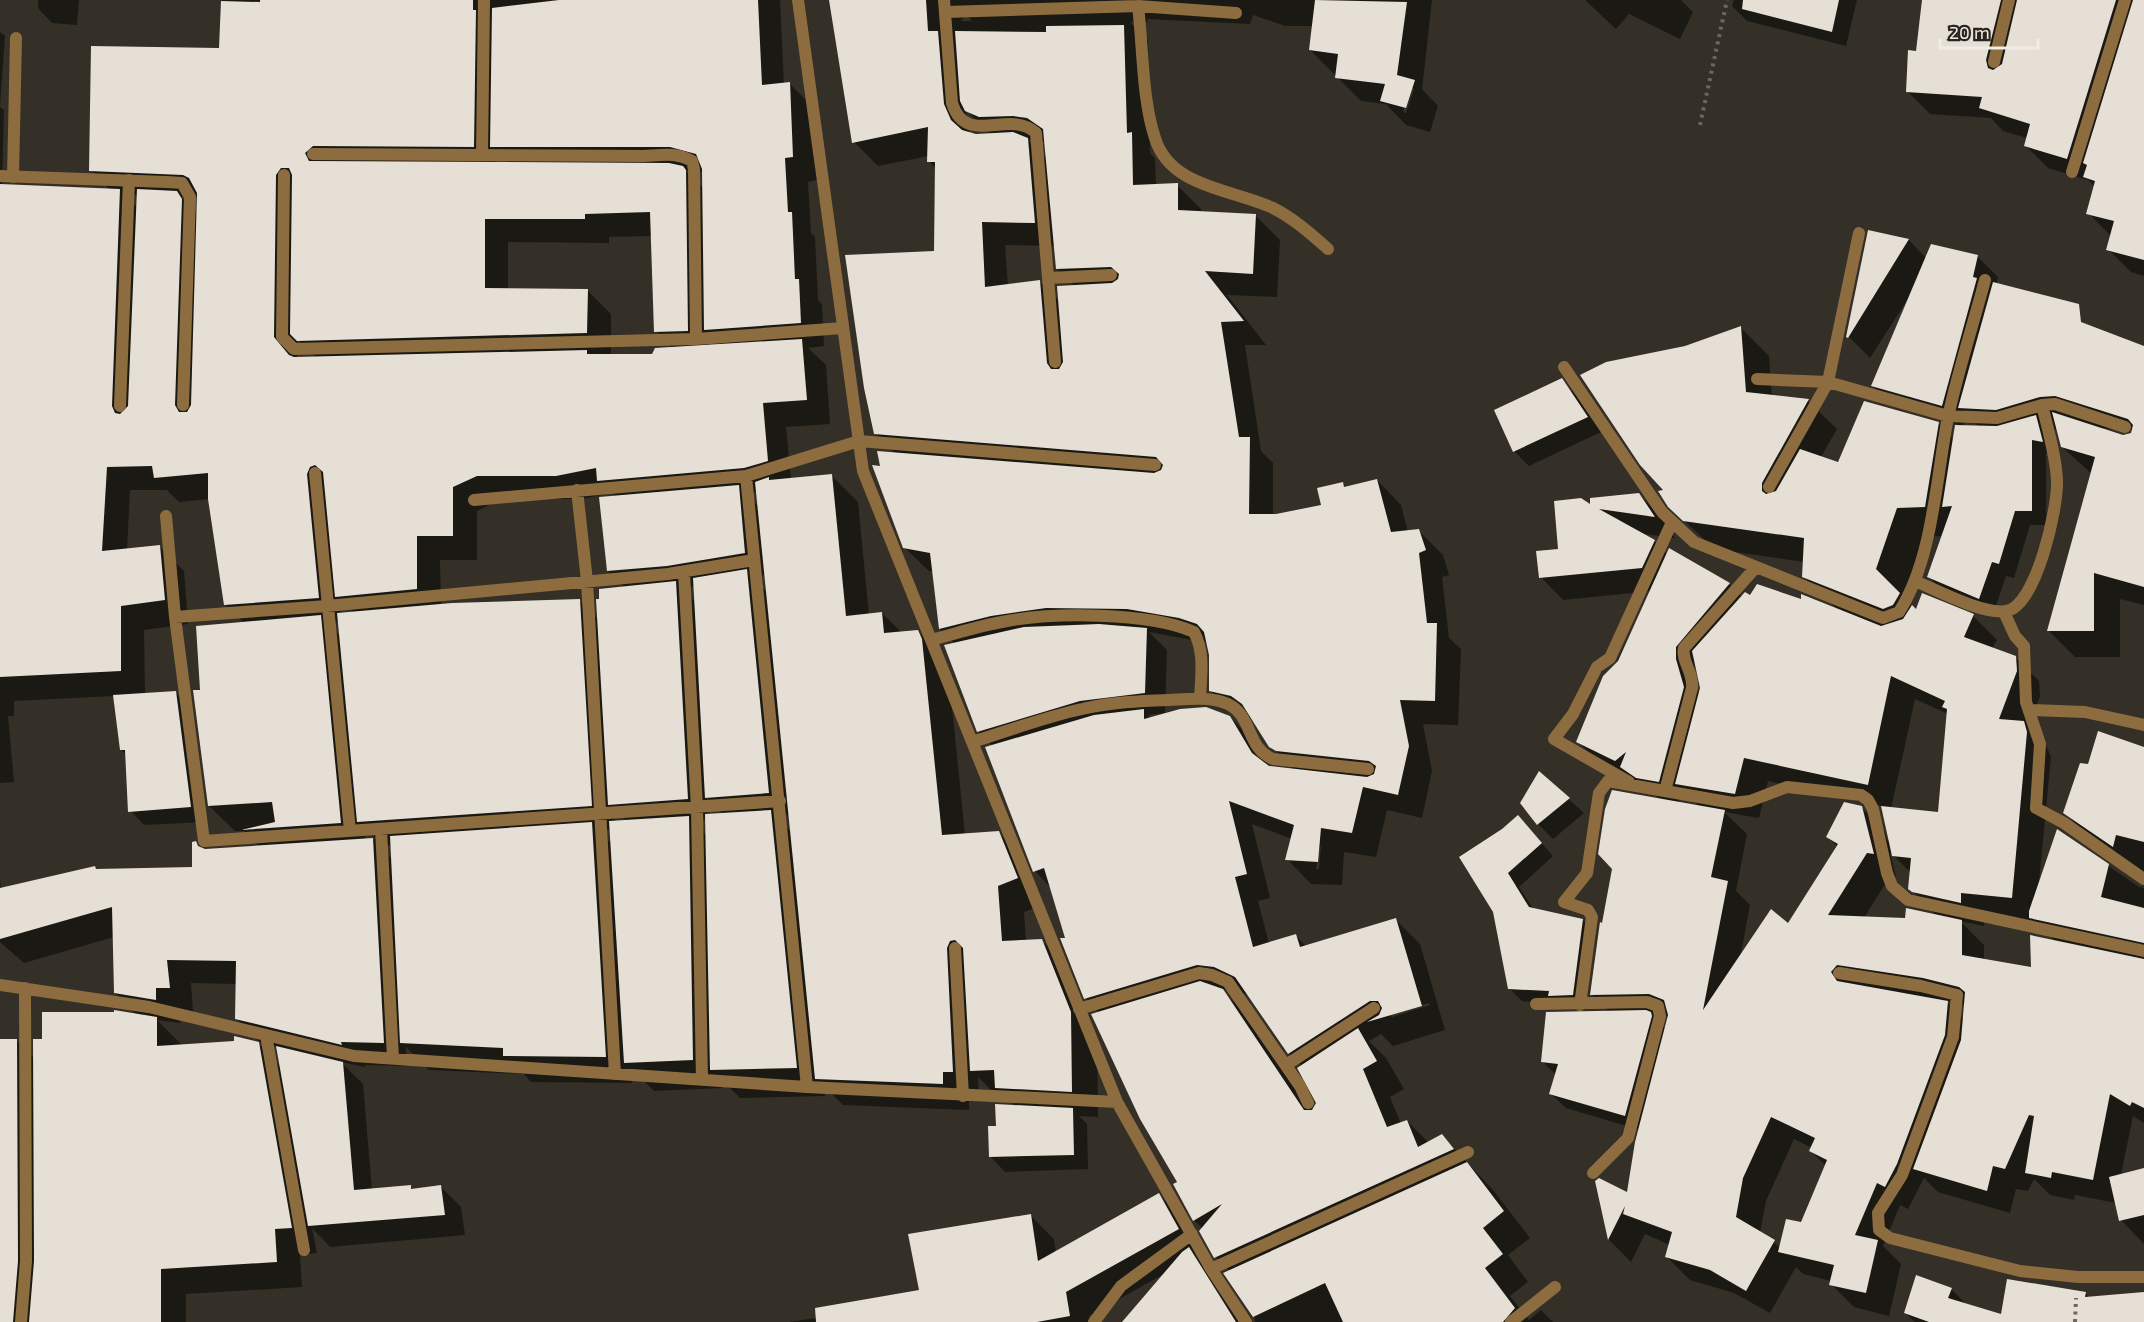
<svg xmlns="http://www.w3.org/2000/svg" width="2144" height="1322" viewBox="0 0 2144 1322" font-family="'Exo 2',sans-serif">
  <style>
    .shadow { fill: #0007; fill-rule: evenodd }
    .building { fill: #e6dfd5 }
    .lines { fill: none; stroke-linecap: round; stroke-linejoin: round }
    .path { stroke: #6c6861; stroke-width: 4; stroke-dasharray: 3 4.5; stroke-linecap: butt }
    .lane { stroke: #8d6d40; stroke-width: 12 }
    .street { stroke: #8d6d40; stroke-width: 12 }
  </style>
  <rect width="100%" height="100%" fill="#342f27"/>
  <path class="shadow" d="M38,0h41l-2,25 -25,-2 -14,-15z
    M222,0h558l4,84 5,-1 24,24 4,73 -9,2 3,51 4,4 3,63 4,4 2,42 -16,2 18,17 4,59 -44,3 5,52 40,-4 27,27 11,113 13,-2 20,20 16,-1 26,27 4,8 17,168 33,-3 27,27 18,46 -19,7 2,29h16l27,26 28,70 1,80 -19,-1 8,8 1,45 -83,3 -14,-15 6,-30 19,-20 -10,-10h-8l-20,-20 1,21h-10v12l-126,-5 -19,-19 1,10 -85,2 -19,-19 1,9 -68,3 -23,-23 1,15 -101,-1 -7,-8 -95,-4 -23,-23 1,19 -42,-1v2l-24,-5 22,22 9,106 38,-3 3,3 27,-4 21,21 4,28 -135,12 -18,-19 5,25 -17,2 2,32 -116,7v28h-186v-282h16l19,19 9,-19 94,-24 -23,-23 -1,-56 -90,26 -24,-21v-64l1,12 97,-19 95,-3 2,-25 7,7 58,-3 -16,-16h-9l-26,-25 -8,-115 27,-68 15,-1 -18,-18 -16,-105 -30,3 -12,-12h-37l-3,60 33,-3 24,24 4,53 -44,6 1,65 31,-2 15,15 14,114 -61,3 -14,-15 -3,-55 -6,-5 -7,-54 -100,5v15h-6l6,66 -14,1v-676l4,3 -2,76 108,4 -19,-20 129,-120zM498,152l12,12h-13zM685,170l19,2v17zM124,195h14v13zM181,197l18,1 -1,16zM653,236l3,95 17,18 -21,6h-41v-41l-24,-24h-79v-48l101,1v-6zM711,335l11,11h-11zM297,339l20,19 -20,1zM757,492l2,15 -14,-14zM612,493l4,4 -8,74 17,17 -26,32 -20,-19 -138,4 -1,-45h37v-49l24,-12h80zM766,575l1,17 -15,-15zM695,586v16l-14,-14zM340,599l14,14 -13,1zM339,622l2,15 -14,-14zM707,798l17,17 -16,1zM614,809l13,12 -12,1zM790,815l1,17 -16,-16zM707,819v17l-15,-16zM364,826l5,6 7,7 -11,1zM611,830l1,14 -13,-13zM392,845v14l-12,-13zM191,983l46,1 -1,34 25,25 17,4 3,20 -23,-24 -76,2 -25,-25 23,3 -1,-11h14z
    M830,0h602l-10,89 16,17 -8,26 -24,-7 -20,-21 -25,-3 -51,-51 3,-24h-28l-32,-11 -3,9 -103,-5 1,3h-18l18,18 2,113 5,5 1,27h21l24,24v4l55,3 24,24 -3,57 -50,-2 39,50h-21l16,106 12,12v53l50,-10 19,-22 4,4 31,-8 24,25 7,27 10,-2 25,25 6,20 -7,2 7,61 12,11 -3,76 -35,-1 9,47 -10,47 -35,-8 -11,47 -32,-5 -2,33 -31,-1 -24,-25 5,-20 -40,-15 18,74 -12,3 11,43 27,-8 10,10 90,-26 24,24 25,86 -52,16 -12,-12 -12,7 17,17 18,31 -14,8 11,27 6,-3 22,22 13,-7 51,54 37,48 -22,17 20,27 -18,14 19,24 12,-10 12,12h-298v-5l-30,-44 5,-2 -14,-14 -15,-26 2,-2 -9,-9 -94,-207 -14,-15 -35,-110 -16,-17 -42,-125 -15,-15 -23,-87 -15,-15 -6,-57 -5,-1 -25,-24 -22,-80 14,-13 -21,-21 60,-181 1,-83 -7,-8v-5l-51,10 -24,-24zM967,16l5,5h-11l2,-3zM1411,87l3,2 -8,24 -3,-1zM966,110l25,25 -22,-2zM1028,140l18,1 1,18zM1005,245l50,1 2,23 18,17 -15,16 -21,-21 -31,5zM1149,632l59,11 3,12 -1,35 25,25 19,4 17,27 24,25 -26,-3 -15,-26 -24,-25 -79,2 -3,-4 17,-2 2,-63zM1321,845l-2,24h-3l2,-17zM1220,989l19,2 10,5 40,57 13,13 16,37 -5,9 -63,-94zM1429,1003l1,2 -38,12 -3,-3z
    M1585,0h96l12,12 -13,27 -51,-25 -13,15z
    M1734,0h123l-11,46 -99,-25 -15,-15z
    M1924,0h220v276l-13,-4 -23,-23 3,-13 -23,-23 7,-26 -7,-7 -40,-12 -23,-23 2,-7 -24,-7 -12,-13 -61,-4 -23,-23 10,-39z
    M0,32l5,4 -5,70z
    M1869,232l40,8 17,18 51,-2 21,21 -3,13 149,58v83l-44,-3 22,8 22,4v165l-24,-6v58h-45l-26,-26 43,-157 -30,-27 -4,-18 -8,2 6,25 -10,-3v72h-16l-16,53 -8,-2 -12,36 -50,-20 -15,-15 14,-41 -18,1 -21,62 13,13 56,4 24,24 -5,9 23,8 24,24 1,15 -12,32 19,19 4,10 -12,125 19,-51 81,56 5,1v235l-11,-7 -12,59 23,-6v75l-23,-24 -5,-17 -41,-8 -1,5 -24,-5 -16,-16 -6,12 -12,-2 -6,24 -72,-21 -14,-14 -16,31 -8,-4 -17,41 18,18 -12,52 -35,-9 -23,-23v-3l-28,-7 -7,-7 -26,46 -36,-20 -44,-13 -23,-23 3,-12 -25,-11 -14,28 -22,-22 -13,-58 32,12 12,-64 -74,-22 -15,-14 5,-19 -14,-14 69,-47 -20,-20 12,-69 60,-124 -29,-22 -36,-17 -20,-20 73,-151 -88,9 -22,-23 51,-71 47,-12 22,23 14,21 -37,-5 16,8 14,14 2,-4 60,34 12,12 60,4 35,8 -34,-33 1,-14 -90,-13 -45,-43 -3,-14 19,-145 55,-20 29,29 3,40 36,5 29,28 -16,28 18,6 99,-40 16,17 3,-16 -64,-18 -21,-21 39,-91 -41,64 -22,-22zM1966,414l13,13 -16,-1zM1695,666l7,22 -2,8 -5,-16zM1915,699l33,15 -8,100 -49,-5zM1768,781l114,25 8,34h-3l-3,-10 -23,-23 -34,29 11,11 -49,79 -49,32 10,-53 -14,-14 11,-57 -23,-22 35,6zM1682,789l18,18 -22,-4zM1890,852l21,21 -1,15 27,28 -31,4 -42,-2 26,-42 6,1zM1984,916l51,5 21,21 -24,27 -48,-9v-15l-24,-24 24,5zM1945,1000l20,5 -1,14zM1653,1017h16l-3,12zM1794,1139l18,9 -1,3 15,15 -24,58 -21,24 -21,-15 6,-32z
    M1561,380l15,15 25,37 -72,34 -15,-15z
    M2144,759v116l-56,-39 -24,-24 25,-46z
    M1540,773l44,40 -31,26 -15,-15z
    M1530,830l23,26 -34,31 15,23 49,10 13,13 -11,74 -63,-6 -13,-13 -14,-77 -34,-54z
    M1158,1194l24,24 19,34 -5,4 19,19 30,47h-121l45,-51 -80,45 1,6h-301l53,-8 79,-23 109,-76 24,24 2,14z
    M1951,1289l16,16 36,11 82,-23 5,5 54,-4v28h-229l-10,-9z"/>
  <path class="building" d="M260,0h213v10h3l-2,137 -161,-1 -8,7 4,8 360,2 14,3 3,4 2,161 -34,1 -4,-120 -65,2v5h-100v69l103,1 -1,44 -290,8 -7,-7 2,-159 -3,-7h-8l-5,7 -2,162 15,18 5,2 293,-7v4h65l3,-6 147,-9 5,61 -44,3 5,58 -24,7 -147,13 -1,-13 -40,8h-79l-24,11v49h-36v53l-82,8 -12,-125 -8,-7 -5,2 -3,7 12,124 -95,7 -16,-106v-26l-54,5 -2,-12 -45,1 -5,84 58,-6 5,55 -44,6v65l-121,6v-493l120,5 -8,217 3,7 5,1 8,-8 9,-217 40,2 5,8 -7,206 4,7h8l4,-7 6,-212 -8,-15 -6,-3 -94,-4 2,-125 128,2 2,-47 39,1z
    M559,0h199l4,85 28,-3 3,75 -8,1 3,54h4l3,67h4l2,44 -97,7 -2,-161 -6,-15 -26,-7h-180l2,-139z
    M829,0h97l2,31h10l6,73 7,16 11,10 14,4 37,-2 15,6 7,85 -53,-1 3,65 55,-7 7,83 4,6h8l4,-7 -6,-76 55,-3 6,-4 1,-5 -8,-7 -55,2 -13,-140 -16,-11 -14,-2 -34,1 -14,-6 -5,-10 -5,-70 91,1v-6l78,-1 3,108 5,-1 1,53 45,-2v27l78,4 -3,60 -48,-3 39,50 -23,1 18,115h11l-1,77h27l45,-9 -4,-17 26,-6 1,5 33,-8 14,53 28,-3 7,21 -7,3 8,70h10l-2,78 -35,-1 9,46 -11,49 -35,-8 -11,46 -31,-5 -3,34 -33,-2 9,-35 -65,-24 18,73 -12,3 18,70 43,-13 4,13 96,-29 26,88 -55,16 12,-7 3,-7 -4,-7h-8l-82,53 -53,-77 -21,-10 -17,-2 -113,34 -24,-61h5l-21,-70 -11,4 -48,-125 109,-32 50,-6v10l36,-10 26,-2 24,9 22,37 17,13 98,11 7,-3 2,-8 -7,-5 -93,-10 -7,-4 -27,-43 -11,-8 -22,-5v-36l-5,-23 -7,-8 -18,-6 -52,-9 -81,-1 -55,8 -52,13 -9,-76 -27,-5 -31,-83 8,1 -3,-15 277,22 7,-3 2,-5 -7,-8 -282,-23 -10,-46 -19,-133 89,-4 1,-89h-8l1,-35 -76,16z
    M1315,0l92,2 -10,73 18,5 -9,28 -26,-7 5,-17 -50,-6 3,-24 -29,-4z
    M1743,0h96l-7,32 -90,-23z
    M1922,0h79l-15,60 2,8 5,2 9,-6 15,-64h99l-49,159 -43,-13 6,-22 -51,-16 3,-11 -76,-5 2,-42 8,1z
    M2133,0h11v260l-38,-10 8,-29 -28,-7 9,-33 -12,-4 4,-12 -4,-2z
    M1868,230l41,9 -61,99 -2,-1z
    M1931,244l47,11 -5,22 4,1 -35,128 -71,-20z
    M1993,282l86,22 2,18 63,24v241l-50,-14v58h-47l48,-174 -34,-10 -9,-35 71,23 8,-2 2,-8 -5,-6 -73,-23 -15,1 -44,13 -38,-2z
    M1741,326l5,66 63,7 -47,84v8l4,3 10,-3 24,-42 38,13 26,-61 75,21 -14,85 -28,1 -21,61 24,24 -7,12 -10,4 -81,-32 2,-39 -121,-17 -15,-14 -10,-16 5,-1 -23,-25 -60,-90 26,-13 79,-16z
    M1562,378l26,39 -75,35 -19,-42z
    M2036,415l7,27 -11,-2v71h-17l-16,53 -7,-2 -13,37 -52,-22 25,-71 -10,1 13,-82 42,1z
    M832,474l14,142 36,-4 2,21 34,-3 4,9 20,196 57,-4 19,47 -20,8 4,55 40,-2 29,73 1,80 -77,-4 -1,-18 -24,1 -7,-123 -8,-8 -5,1 -3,7 6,124h-10v12l-128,-5 -60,-597 14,-5v3z
    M739,485l6,68 -78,13 -60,5 -8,-74z
    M1639,493l16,24 -56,-8 56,31 -13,28 -103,10 -3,-27 22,-2 -4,-48 27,-3 9,6v-6z
    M1669,548l61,35 -54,64v12l8,28 -25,95 -23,-4 -16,-11 6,-15 -11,9 -39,-19 27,-66 15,-15z
    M747,569l22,224 -64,5 -12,-220z
    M676,581l12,218 -80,6 -12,-206h3v-10z
    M1757,584l44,15v-5l80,32 22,-7 9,-14 4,4 6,-16 52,21 -10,23 52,19 1,15 -18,48 25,2 3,11 -15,166 -51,-5v10l-49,-11 -4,-3 3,-31 -19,-2 -11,-50 57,6 9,-103 -5,-2 3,-6 -54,-25 -23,109 -124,-27 -9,36 -60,-10 25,-96 -8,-37 53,-59 5,3z
    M580,599l12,207 -235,16 -20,-209 115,-10z
    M321,615l20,208 -100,7 34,-8 -3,-20 -64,4 -15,-116h7l-4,-64z
    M1099,624l48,4 -2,65 -65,8 -103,31 -33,-87 80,-18z
    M176,691l15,116 -63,5 -3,-62h-5l-7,-55z
    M2098,731l46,16v95l-28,-7 -3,12 -50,-34 17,-50 8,1z
    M1539,771l31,27 -33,27 -17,-22z
    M1612,790l113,20 -14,67 17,4 -25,129 68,-101 17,14 50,-79 -12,-7 18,-35 18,4 12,48 -7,-1 -39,62 77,3 1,-10 56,12v35l69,12 -1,-32 114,24v149l-12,-6 -2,4 -20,-12 -17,86 -41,-8 -1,6 -26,-5 9,-57 -5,-1 -24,54 -12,-3 -6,25 -74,-22 48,-129 4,-48 -6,-5 -36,-9 -86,-13 -6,7 6,9 111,20 -3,34 -48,129 -12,23 -8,-4 -22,52 23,5 -12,53 -37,-8 5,-20 -56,-13 8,-33 15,3 26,-62 -18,-9 6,-13 -44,-21 -28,61 -7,39 39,23 -29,51 -36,-21 -45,-13 7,-25 -49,-18 2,-8 -17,34 -13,-59 4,-3 28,14 8,-50 33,-127 -4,-15 -15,-6 -59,1 10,-73 2,1 10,-54 -14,-15 7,-45z
    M771,810l26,258 -87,2 -5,-256z
    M1518,815l24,28 -34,30 21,34 54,12 -10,76 -25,1 1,-5 -41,-2 -15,-77 -34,-55 43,-28z
    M689,816l4,244 -69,3 -15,-242z
    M592,822l14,235 -103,-1v-8l-103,-5 -10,-207z
    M2057,829l52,35 -8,33 43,11v35l-115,-25v-7z
    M373,838l11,205 -43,-1 1,3 -107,-26 1,-58 -69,-1 3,28h-14v12l-42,-7 -2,-86 -112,32v-51l95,-22 1,3 96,-2v-25l4,-1 2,5 7,3z
    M1200,981l23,8 81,121h8l4,-7 -19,-35 61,-40 19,33 -14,8 24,58 20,-7 11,27 24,-13 12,15 -240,109 -15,-27 23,-27 -29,17 -20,-37 4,-2 -37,-63 -49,-105z
    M114,1010l43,7v29l77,-5v-5l25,6 33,186 -17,1 2,33 -116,7v53h-132l5,-61 -1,-222h9v-27h72z
    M1646,1010l5,2 1,4 -27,100 -76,-22 9,-30 -17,-2 5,-50z
    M0,1039h17l1,222 -5,61h-13z
    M276,1046l67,16 11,128 57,-5v4l30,-4 4,30 -137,11z
    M995,1104l78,4 1,47 -85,2 -1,-31h8z
    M1467,1162l37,49 -21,17 20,26 -18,14 30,40 -12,14h-160l-18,-39 -72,34 -30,-44z
    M2144,1168v47l-25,6 -10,-44z
    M1159,1193l20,36 -113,63 4,24 -33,6h-221l-1,-14 104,-18 -11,-56 123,-20 7,47z
    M1189,1247l47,75h-114l60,-70z
    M1916,1275l36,13 -4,10 53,16 6,-35 79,13 -1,5 59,-5v30h-215l-25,-9z"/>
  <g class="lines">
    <path class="path" d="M1700,125l27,-125
      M2075,1322l1,-24"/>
    <path class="lane" d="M944,0l8,103c14,45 57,5 84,30l19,229
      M1994,62l15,-62
      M2072,172l53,-172
      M13,177l3,-139
      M1564,367l98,145 32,30 189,76 16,-6c34,-53 37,-134 49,-195 10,-46 25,-92 37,-137
      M1757,379l71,3 120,34 49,2 45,-13 13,-1 70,23
      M120,406l9,-226
      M1769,487l59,-105 31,-149
      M1915,581c22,9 68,34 91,30 30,-4 52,-103 51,-130 -1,-25 -9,-51 -15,-76
      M2004,612l11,24 9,10 2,56 14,42 -4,64 28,15 80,56
      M2029,710l56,2 59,13
      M1629,782l-75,-43 19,-25 24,-47 13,-9 62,-136
      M1665,791l27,-103c2,-15 -11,-27 -8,-40l72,-81
      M1839,973l82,13 36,9 -4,42 -51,138 -24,38 1,17 11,8 130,33 58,6h66
      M1536,1004l111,-2 11,4 2,10 -32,122 -35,35
      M1580,1005l12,-88 -4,-7 -24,-8 23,-29 12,-80 9,-12 125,22 17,-2 37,-14 74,8 7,5 5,9 14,64 5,13 16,14 236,51"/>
    <path class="street" d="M798,0l65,471 254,631 94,167 35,53
      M1138,6c5,41 4,93 17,132 15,50 78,51 118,70 20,10 38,26 55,41
      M946,12l192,-6 98,7
      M313,154l331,2c18,-1 33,-4 48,5l2,8 2,170
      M482,154l2,-154
      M284,175l-2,162 12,12 402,-10 147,-11
      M0,176l167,6 15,1 8,14 -7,208
      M1049,278l62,-3
      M315,473l35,358
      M577,490l10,91 28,493
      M474,500l272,-24
      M166,516l9,101 29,224 576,-40
      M684,572l13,236 5,272
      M175,617l152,-11 341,-32 86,-14
      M931,640c24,-6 47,-14 71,-18 49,-10 147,-10 192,10 11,20 7,44 6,66
      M972,742c36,-11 73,-25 110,-33 29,-7 58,-8 87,-9 19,-1 41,-4 59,4 25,12 18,44 45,55l95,10
      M381,829l12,229
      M955,948l8,148
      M0,985l149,22 205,49 453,31 310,15
      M1079,1009l120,-36 13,2 16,7 72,104 8,17
      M266,1035l38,215
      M1286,1065l88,-57
      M807,1087l-61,-611 113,-35 296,24
      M1211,1269l257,-117
      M21,1322l5,-61 -1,-273
      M1094,1322l27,-36 71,-52
      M1511,1322l44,-35"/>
  </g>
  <path d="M1940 39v9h98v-9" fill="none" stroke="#f0ede8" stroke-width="3"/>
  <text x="1949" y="39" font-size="18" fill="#f0ede8" stroke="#2a251e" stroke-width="4.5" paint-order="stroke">20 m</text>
</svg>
